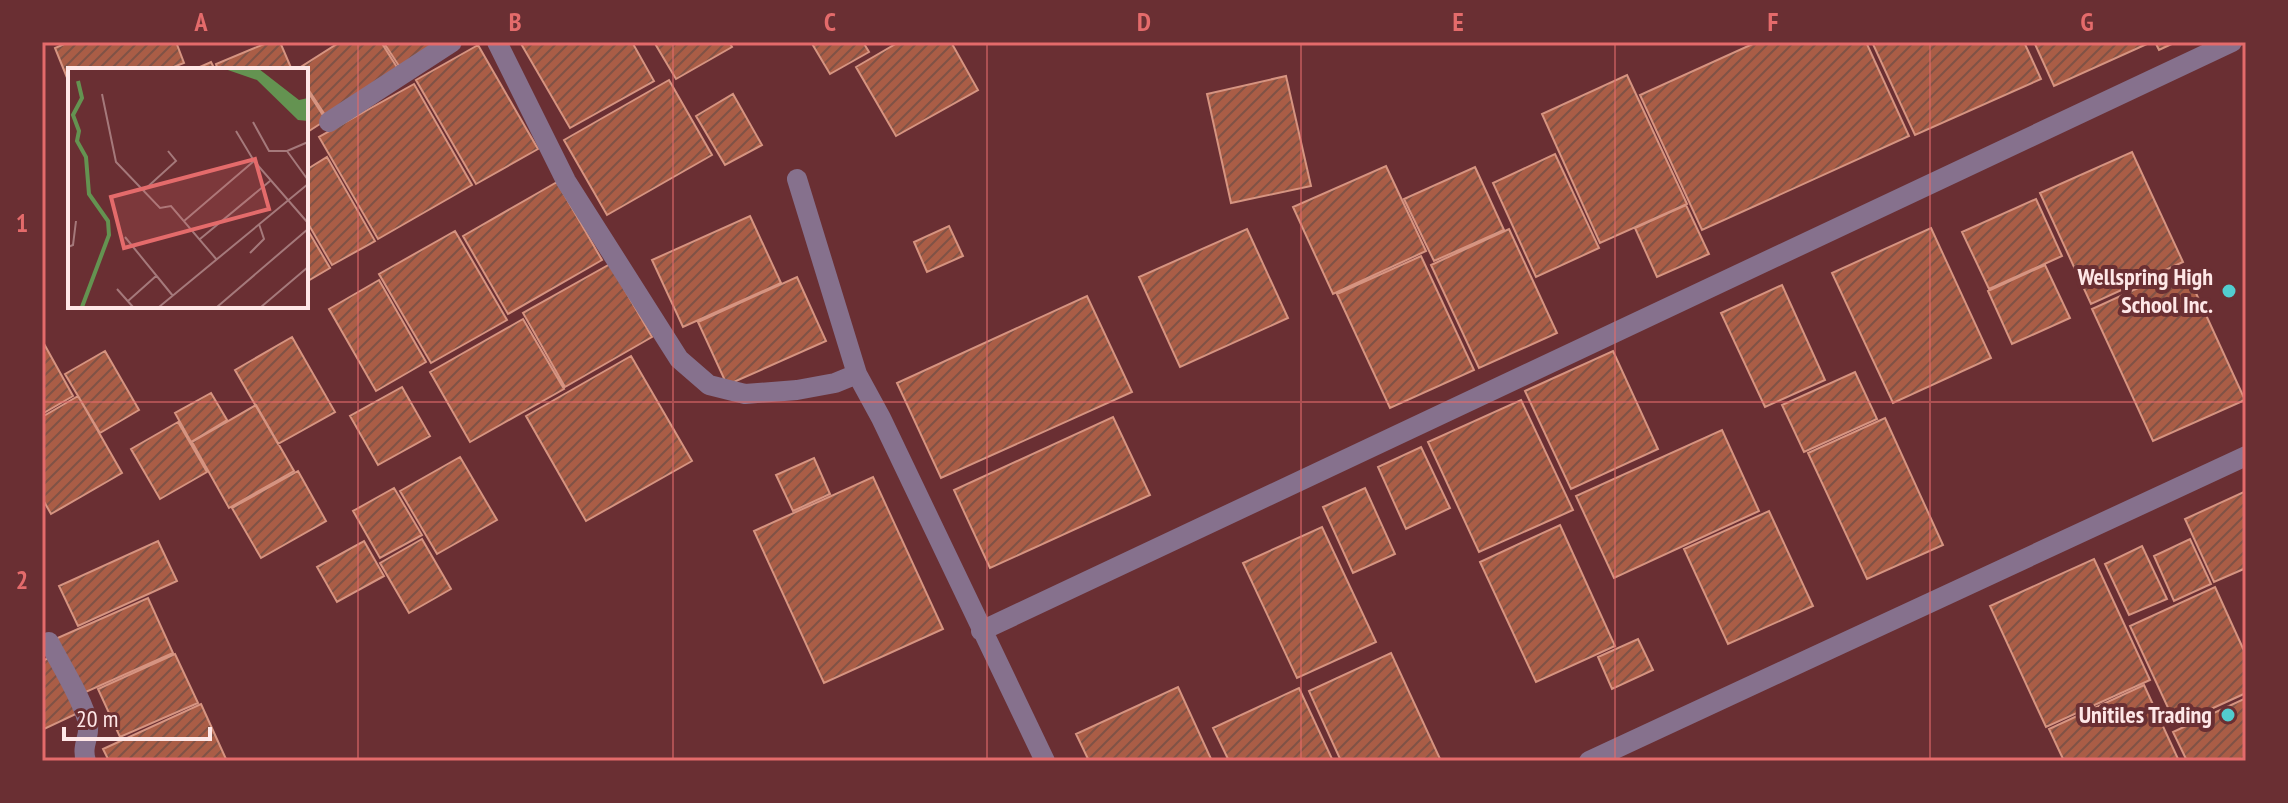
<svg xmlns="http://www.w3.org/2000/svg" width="2288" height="803" viewBox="0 0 2288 803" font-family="'PT Sans Narrow',sans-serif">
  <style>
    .building { fill: url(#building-hatch); stroke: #d69481; stroke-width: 2 }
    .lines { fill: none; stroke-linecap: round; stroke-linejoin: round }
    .lane { stroke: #86718d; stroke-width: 20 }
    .street { stroke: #86718d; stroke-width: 20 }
    .grid { fill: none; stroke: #e46b6b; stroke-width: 2; stroke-opacity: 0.55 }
    .poi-dot { fill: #52cdcf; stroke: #6a2f33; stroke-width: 3 }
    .labels { text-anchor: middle; stroke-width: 8; stroke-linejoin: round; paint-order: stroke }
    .poi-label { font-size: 24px; font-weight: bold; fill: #fee7e7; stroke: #6a2f33; text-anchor: end }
    .inset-river { fill: none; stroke: #649351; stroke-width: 4 }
    .inset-road { fill: none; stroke: #a5797b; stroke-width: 2 }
    .view { fill: #e46b6b; fill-opacity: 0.15; stroke: #e46b6b; stroke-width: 4 }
    .inset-edge { fill: none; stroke: #fee7e7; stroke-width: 4 }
    .neatline { fill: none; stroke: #e46b6b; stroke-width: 3 }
    .grid-label { font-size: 26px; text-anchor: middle; font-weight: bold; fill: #e46b6b }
  </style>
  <defs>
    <pattern id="building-hatch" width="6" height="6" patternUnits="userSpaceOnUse" patternTransform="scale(2)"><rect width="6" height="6" fill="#aa5d46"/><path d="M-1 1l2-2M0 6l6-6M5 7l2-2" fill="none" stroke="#805246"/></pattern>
  </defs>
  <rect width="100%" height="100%" fill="#6a2f33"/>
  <path class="building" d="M69,42h107l8,21 -18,7h-96v15l-15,-37z
    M269,42h11l12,28h-74l-2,-6z
    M340,42h41l19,30 -73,46 -21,-32v-16h-10z
    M428,42l5,7 -32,20 -17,-26z
    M520,42h112l22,39 -84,47z
    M654,42h75l3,5 -56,32z
    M811,42h52l6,10 -39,22z
    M899,42h52l27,48 -82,46 -40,-69z
    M1757,42h109l43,94 -207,94 -62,-135z
    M1872,42h152l17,37 -126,56z
    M2034,42h112l1,2 -93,42z
    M2155,42h21l-17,8z
    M478,45l60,104 -62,35 -60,-104z
    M211,62l4,8h-22z
    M1627,75l60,129 -87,39 -58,-129z
    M1286,76l25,110 -80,17 -24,-109z
    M669,80l43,75 -105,60 -43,-75z
    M414,84l58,101 -94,54 -59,-102z
    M306,89l20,31 -20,13z
    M733,94l29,51 -37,20 -29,-49z
    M2132,152l51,110 -92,42 -51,-111z
    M1555,154l44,94 -63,29 -43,-94z
    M327,157l48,84 -43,24 -26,-45v-50z
    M1386,166l40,85 -93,43 -40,-87z
    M1475,167l29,63 -70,31 -30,-62z
    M557,182l45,78 -94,54 -45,-78z
    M2036,199l26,57 -73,33 -27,-57z
    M1686,205l23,49 -52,23 -22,-49z
    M750,216l31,67 -98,44 -31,-67z
    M949,226l14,30 -36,16 -13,-30z
    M306,227l24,41 -24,14z
    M1931,228l60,130 -98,45 -61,-130z
    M1247,229l41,89 -108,49 -41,-90z
    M1509,229l48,104 -78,35 -48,-103z
    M455,231l52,89 -76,43 -52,-89z
    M1421,256l53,114 -84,38 -53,-114z
    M610,264l42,73 -87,50 -42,-74z
    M2045,265l25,53 -58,26 -24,-53z
    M2184,267l61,133 -92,41 -61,-132z
    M797,277l29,64 -99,44 -29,-63z
    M379,280l47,82 -50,29 -47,-82z
    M1782,285l43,95 -60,27 -44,-94z
    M1087,296l45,96 -191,86 -44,-95z
    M523,319l41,70 -94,53 -40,-70z
    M292,337l43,75 -57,32 -43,-74z
    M43,342l30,54 -31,18v-71z
    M105,351l34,59 -39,23 -35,-59z
    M1613,351l45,98 -87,40 -46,-98z
    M631,356l61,105 -106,60 -60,-105z
    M1855,372l22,47 -73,33 -22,-47z
    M402,387l28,49 -52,29 -28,-49z
    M211,393l16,27 -36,22 -16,-29z
    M78,396l44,77 -71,41 -9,-16v-81z
    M1521,400l52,110 -94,42 -51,-110z
    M256,405l38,66 -65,37 -37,-66z
    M1113,417l37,78 -160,73 -36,-78z
    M1885,418l58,127 -76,34 -59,-126z
    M178,422l29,50 -47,27 -29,-50z
    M1722,430l37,81 -145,67 -38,-82z
    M1421,447l29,61 -44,21 -28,-62z
    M460,457l37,63 -60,34 -37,-63z
    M814,458l16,36 -37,17 -17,-36z
    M298,471l28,50 -65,37 -29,-50z
    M873,477l70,152 -119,54 -70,-152z
    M394,488l28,47 -42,23 -27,-47z
    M1365,488l30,66 -42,19 -30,-66z
    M2246,491v77l-32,14 -29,-63z
    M1769,511l44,95 -85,38 -44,-95z
    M1560,525l55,121 -79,36 -56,-120z
    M1322,527l54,115 -79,36 -54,-115z
    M422,539l29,50 -42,24 -29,-50z
    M2190,539l21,45 -37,17 -20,-45z
    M158,541l19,40 -99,45 -19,-40z
    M364,541l20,35 -47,26 -20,-35z
    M2142,546l25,53 -38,16 -24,-51z
    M2094,559l56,121 -104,47 -56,-121z
    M2215,587l31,68v38l-70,32 -46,-99z
    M148,598l25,55 -94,42 -26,-55z
    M1638,639l15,31 -41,19 -14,-32z
    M1391,653l50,108h-100l-32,-70z
    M175,654l23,49 -78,34 -22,-48z
    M53,656l27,56 -38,18v-69z
    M2144,685l35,76h-115l-15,-32z
    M1178,687l34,74h-123l-13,-27z
    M1299,688l34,73h-104l-16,-33z
    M2246,698v63h-59l-14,-29z
    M201,704l25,55 -117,2 -6,-12z"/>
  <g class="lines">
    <path class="lane" d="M329,122l123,-80"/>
    <path class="street" d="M497,42l69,139 113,178 30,26 36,9 52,-4 38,-7 22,-9 24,44 164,343
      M797,179l60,195
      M981,631l1251,-589
      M49,642c10,20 36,61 39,82 2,14 -7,21 -2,37
      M1589,761l657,-305"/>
  </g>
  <path class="grid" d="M358,42v719M673,42v719M987,42v719M1301,42v719M1615,42v719M1930,42v719M42,402h2204"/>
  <g class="poi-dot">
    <circle cx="2229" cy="291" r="8"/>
    <circle cx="2228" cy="715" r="8"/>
  </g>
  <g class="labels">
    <g class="poi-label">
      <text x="2213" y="285">Wellspring High<tspan x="2213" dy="28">School Inc.</tspan></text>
      <text x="2212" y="723">Unitiles Trading</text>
    </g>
  </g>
  <g transform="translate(68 68)">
    <rect width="240" height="240" fill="#6a2f33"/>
    <path d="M157,1h34l40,31 9,-2v23l-10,-1 -41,-40z" fill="#649351"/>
    <path class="inset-river" d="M10,13l4,17 -9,17 6,16 -2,10 9,16 3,37 19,27 1,14 -27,72"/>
    <path class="inset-road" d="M34,26l14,68 44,46 11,-2 46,54M185,54l16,29h18M168,63l18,30 54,62M240,74l-21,9 21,29M75,123l33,-30 -8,-10M116,153l70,-60M57,169l48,59M132,171l70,-58M0,179l5,-2 3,-24M182,185l14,-14 -5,-15M49,221l16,18M60,233l28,-25M91,239l149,-123M149,239l91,-78M193,239l47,-40"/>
    <path class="view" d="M187,91l14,50 -145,39 -13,-51z"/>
    <rect width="240" height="240" class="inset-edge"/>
  </g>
  <rect width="2288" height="803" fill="none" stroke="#6a2f33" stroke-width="88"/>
  <path d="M64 727v12h146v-12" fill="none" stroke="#fee7e7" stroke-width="4"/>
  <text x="76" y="727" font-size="24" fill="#fee7e7" stroke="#6a2f33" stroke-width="6" paint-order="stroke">20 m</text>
  <rect x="44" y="44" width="2200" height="715" class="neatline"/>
  <g class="grid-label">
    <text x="201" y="31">A</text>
    <text x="515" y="31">B</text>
    <text x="830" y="31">C</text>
    <text x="1144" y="31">D</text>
    <text x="1458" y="31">E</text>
    <text x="1773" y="31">F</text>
    <text x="2087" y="31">G</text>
    <text x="22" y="232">1</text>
    <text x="22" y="589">2</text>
  </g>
</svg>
